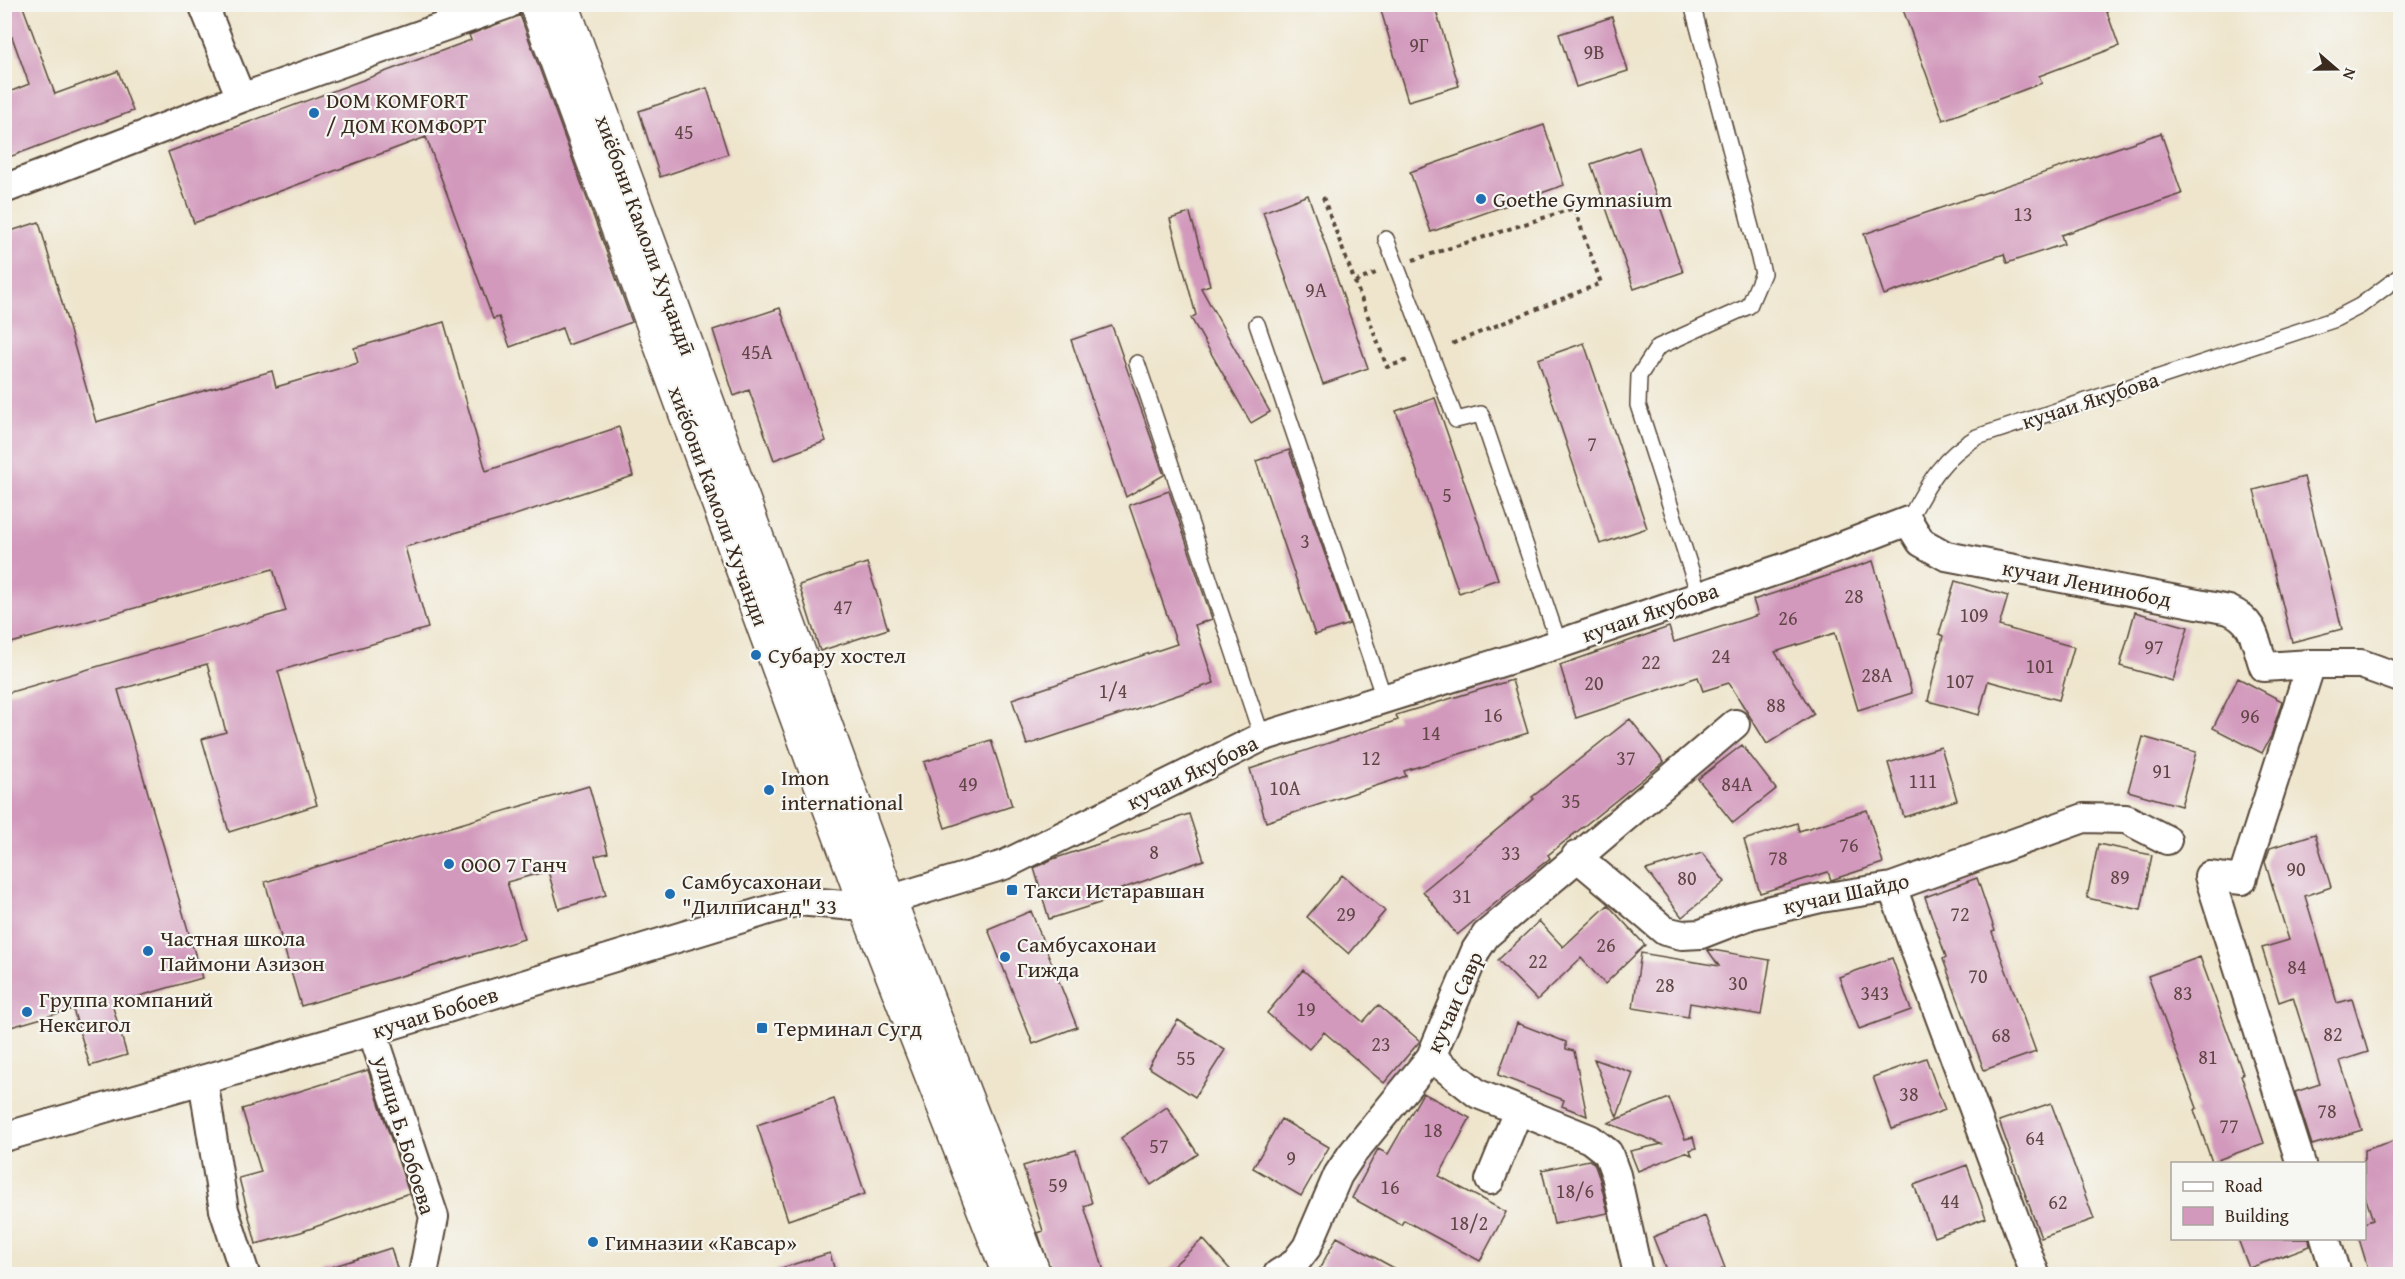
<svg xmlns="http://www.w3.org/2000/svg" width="2405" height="1279" viewBox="0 0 2405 1279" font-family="'Gentium Book Plus',serif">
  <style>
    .building { fill: #d299bc }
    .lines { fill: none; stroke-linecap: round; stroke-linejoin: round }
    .lane-casing { stroke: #564638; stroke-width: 18 }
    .street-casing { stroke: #564638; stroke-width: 32 }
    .primary-casing { stroke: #564638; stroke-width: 36 }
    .path { stroke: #564638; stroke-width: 4; stroke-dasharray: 4.5 4.5; stroke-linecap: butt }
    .lane { stroke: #fff; stroke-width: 15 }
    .street { stroke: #fff; stroke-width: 28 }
    .primary { stroke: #fff; stroke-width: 33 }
    .poi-dot { fill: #1f6fb2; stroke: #f6f6f2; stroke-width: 2 }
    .labels { text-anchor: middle; stroke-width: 4.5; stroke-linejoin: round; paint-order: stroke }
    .number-label { font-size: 20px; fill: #614646 }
    .poi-label { font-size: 22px; fill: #3b2a1e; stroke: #f6f6f2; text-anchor: start }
    .street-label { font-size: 22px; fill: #3b2a1e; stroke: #f6f6f2 }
  </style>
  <rect width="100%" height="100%" fill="#f6f6f2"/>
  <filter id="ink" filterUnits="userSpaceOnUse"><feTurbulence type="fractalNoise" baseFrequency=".0167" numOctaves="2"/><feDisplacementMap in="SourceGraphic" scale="12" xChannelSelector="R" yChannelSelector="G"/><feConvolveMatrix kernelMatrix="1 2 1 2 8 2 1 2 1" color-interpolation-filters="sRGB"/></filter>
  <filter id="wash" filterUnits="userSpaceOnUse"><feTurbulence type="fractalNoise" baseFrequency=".008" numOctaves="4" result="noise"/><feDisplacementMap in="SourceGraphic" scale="24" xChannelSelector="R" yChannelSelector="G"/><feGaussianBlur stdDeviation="1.35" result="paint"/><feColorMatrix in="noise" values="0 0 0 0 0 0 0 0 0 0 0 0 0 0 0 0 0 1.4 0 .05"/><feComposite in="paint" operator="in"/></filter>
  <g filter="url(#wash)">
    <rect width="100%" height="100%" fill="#eee5cc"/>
    <g id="blocks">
      <path class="building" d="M4,4h18l33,90 63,-23 15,40 -129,48v-65l25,-10 -17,-47 -8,2z
        M1379,4h55l25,82 -51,15z
        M1901,4h203l15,42 -80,30 3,7 -99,37z
        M520,15l112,307 -64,23 -6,-17 -52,19 -11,-30 -6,2 -67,-182 -232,86 -26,-71 303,-112 -2,-5z
        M1612,17l16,54 -52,16 -17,-53z
        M707,88l21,66 -68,23 -21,-66z
        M1544,125l20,60 -133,47 -21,-60z
        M2161,133l21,61 -121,41 3,9 -57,19 -3,-9 -120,41 -20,-61z
        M1639,147l44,125 -49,17 -43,-125z
        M1308,195l60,173 -45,16 -60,-172z
        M1190,213l20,72 -9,3 69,124 -19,11 -60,-105 5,-3 -26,-96z
        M39,222l57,200 176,-51 4,16 82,-24 -4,-15 90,-26 42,149 133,-44 14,49 -133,44 -95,27 23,81 -150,43 39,134 -88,27 -27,-93 24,-7 -19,-68 -89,26 84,288 -90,26 15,51 -37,11 -17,-57 -69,20v-335l282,-83 -13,-42 -269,76v-412z
        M780,308l46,133 -52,19 -25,-70 -15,6 -21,-66z
        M1112,326l52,149 -38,22 -55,-157z
        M1584,343l63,185 -47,16 -62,-185z
        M1435,398l63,181 -39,14 -63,-182z
        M1289,450l60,174 -34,11 -59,-174z
        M2304,477l38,152 -50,13 -38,-152z
        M1169,491l43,128 -17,6 19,58 -187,62 -15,-46 165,-55 -48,-139z
        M1873,561l39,132 -54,17 -23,-77 -60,19 39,62 -47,30 -38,-61 -26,8 -5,-14 -122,41 -16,-53 109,-38 5,15 84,-27 -5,-15z
        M867,563l21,66 -68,22 -21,-66z
        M1955,581l53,15 -9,30 75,21 -15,53 -71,-19 -9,34 -51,-14 15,-65 -4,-2z
        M2135,612l53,15 -15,54 -53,-15z
        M2238,678l44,23 -11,35 -9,17 -49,-25z
        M1512,680l16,53 -124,38 2,5 -140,46 -16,-53 148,-49 -2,-5z
        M1630,719l34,43 -116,93 2,3 -93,77 -34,-44 111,-92 -2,-2z
        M2143,737l53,15 -15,54 -53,-15z
        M991,740l21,66 -67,22 -21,-66z
        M1742,745l34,44 -43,34 -35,-44z
        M1941,747l16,53 -53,17 -16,-54z
        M589,786l19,67 -13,3 11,39 -47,14 -11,-38 -41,11 17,57 -223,67 -36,-124z
        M1867,810l16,53 -52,17 -3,-8 -68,21 -16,-53 53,-17 2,8z
        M1189,814l15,46 -103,36 2,6 -54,17 -15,-51 19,-9z
        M2315,834l16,53 -26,9 32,107 15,-4 16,53 -28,9 22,69 -50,15 -17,-53 25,-8 -27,-87 -14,5 -17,-54 27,-8 -24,-78 5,-14z
        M2098,844l54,11 -11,55 -54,-12z
        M1702,853l23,29 -43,35 -36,-47z
        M1342,875l43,36 -36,43 -42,-37z
        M1977,878l18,53 -3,1 44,120 -52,18 -41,-111 3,-2 -21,-60z
        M1608,905l37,40 -40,39 -24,-26 -44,42 -39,-40 41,-39 24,26z
        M1031,911l46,116 -44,17 -45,-115z
        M1707,949l63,11 -9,55 -71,-12 -2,14 -55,-9 8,-55 78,13z
        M2200,957l43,117 -2,1 23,68 -52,19 -18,-52 3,-2 -49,-132z
        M1892,958l19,52 -52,19 -20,-52z
        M1303,970l60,52 15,-17 42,36 -36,42 -60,-51 -15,17 -42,-36z
        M1178,1020l47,30 -30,47 -47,-30z
        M1517,1023l49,19v7l8,2 13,65 -25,-10 2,-6 -66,-25z
        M1926,1058l19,52 -53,19 -19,-52z
        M1594,1059l39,14 -16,44z
        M368,1070l41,123 -108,39 -45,12 -17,-66 22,-6 -19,-63z
        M1423,1093l47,25 -31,58 67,36 -26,49 -76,-41 -3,5 -49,-27 26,-49 10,5z
        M1669,1098l16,41 8,-2 3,11 -6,2 2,5 -7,-3 -47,19 -8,-20 32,-7 -54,-21z
        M834,1099l31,95 -77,26 -31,-95z
        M2051,1103l43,116 -53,19 -42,-117z
        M1167,1107l31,47 -47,31 -30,-47z
        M1281,1119l48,28 -28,49 -48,-28z
        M2400,1139v131l-13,5h-17l-11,-36h5v-16l9,-3 -9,-27v-43z
        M1076,1150l16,53 -8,3 20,65 -12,4h-40l-14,-42 5,-2 -20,-65z
        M1589,1160l5,3 6,17 8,33 -54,11 -12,-54z
        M1967,1165l19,53 -52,19 -20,-52z
        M1705,1216l20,52 -16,7h-41l-15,-38z
        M1337,1237l70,38h-91z
        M1203,1239l32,36h-72z
        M2238,1239h71l1,7 -61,22z
        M391,1248l8,27h-76l-1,-5z
        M830,1253l6,22h-60l-1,-5z"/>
    </g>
  </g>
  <g filter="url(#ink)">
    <use href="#blocks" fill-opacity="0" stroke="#564638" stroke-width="1.5"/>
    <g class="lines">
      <g class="lane-casing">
        <path id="lane" d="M1692,4l71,269 -14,33 -91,41 -19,29 -1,29 61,190
          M1386,239l70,181 25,-6 78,230
          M1257,324l127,374
          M1137,363l125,374
          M1908,521c20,-37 32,-62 69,-84l356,-117 27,-14 40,-30"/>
      </g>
      <g class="street-casing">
        <path id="street" d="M203,4l38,94
          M4,189l237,-91 267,-94
          M2311,664h50l39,14
          M1576,856l89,75 17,4 19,-1 49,-19 71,-17 71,-11 192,-69 42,1 41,21
          M1892,887l143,387
          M372,1031l62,186 -11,57
          M1431,1057l47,37 112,45 18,14 8,22 22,99
          M203,1080l21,130 21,64
          M4,1137l368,-106 426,-130 68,6 138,-42 258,-128 297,-93 245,-83 104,-40 13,21 25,14 283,54c27,12 26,32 35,57l47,-3 -69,216 -33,-4 92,288
          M1490,1180l28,-69
          M2325,1238l11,36
          M1278,1274l16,-10 13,-17 31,-72 14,-21 79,-97 45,-107 10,-15 249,-211"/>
      </g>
      <g class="primary-casing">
        <path id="primary" d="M536,4l330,903 143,367
          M562,4l327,895 145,375"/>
      </g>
      <path class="path" d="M1323,197l64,170 24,-8
        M1413,260l161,-52 27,75 -152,62
        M1355,282l23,-10"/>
      <use href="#lane" class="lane"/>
      <use href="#street" class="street"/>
      <use href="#primary" class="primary"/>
    </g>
  </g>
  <g class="poi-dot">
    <circle cx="314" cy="113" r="6"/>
    <circle cx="1481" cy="199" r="6"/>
    <circle cx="756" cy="655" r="6"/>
    <circle cx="769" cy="790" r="6"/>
    <circle cx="449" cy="864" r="6"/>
    <rect x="1006" y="884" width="12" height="12" rx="3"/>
    <circle cx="670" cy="894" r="6"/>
    <circle cx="148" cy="951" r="6"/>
    <circle cx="1005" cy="957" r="6"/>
    <circle cx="27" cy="1012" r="6"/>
    <rect x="756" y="1022" width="12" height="12" rx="3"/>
    <circle cx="593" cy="1242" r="6"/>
  </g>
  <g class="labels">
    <g class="number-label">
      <text x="1419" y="52">9Г</text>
      <text x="1594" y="59">9В</text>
      <text x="684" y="139">45</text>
      <text x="2023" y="221">13</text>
      <text x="1316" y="297">9А</text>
      <text x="757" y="359">45А</text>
      <text x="1592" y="451">7</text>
      <text x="1447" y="502">5</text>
      <text x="1305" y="548">3</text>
      <text x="1854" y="603">28</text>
      <text x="843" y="614">47</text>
      <text x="1974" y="622">109</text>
      <text x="1788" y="625">26</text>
      <text x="2154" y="654">97</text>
      <text x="1721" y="663">24</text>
      <text x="1651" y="669">22</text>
      <text x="2040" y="673">101</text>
      <text x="1877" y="682">28А</text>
      <text x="1960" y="688">107</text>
      <text x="1594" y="690">20</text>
      <text x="1113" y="698">1/4</text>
      <text x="1776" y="712">88</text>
      <text x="1493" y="722">16</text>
      <text x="2250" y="723">96</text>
      <text x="1431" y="740">14</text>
      <text x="1371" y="765">12</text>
      <text x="1626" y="765">37</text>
      <text x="2162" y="778">91</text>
      <text x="1923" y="788">111</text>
      <text x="968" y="791">49</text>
      <text x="1737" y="791">84А</text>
      <text x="1285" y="795">10А</text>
      <text x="1571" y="808">35</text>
      <text x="1849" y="852">76</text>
      <text x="1154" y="859">8</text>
      <text x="1511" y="860">33</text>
      <text x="1778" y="865">78</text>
      <text x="2296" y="876">90</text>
      <text x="2120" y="884">89</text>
      <text x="1687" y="885">80</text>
      <text x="1462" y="903">31</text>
      <text x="1346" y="921">29</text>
      <text x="1960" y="921">72</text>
      <text x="1606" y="952">26</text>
      <text x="1538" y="968">22</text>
      <text x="2297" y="974">84</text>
      <text x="1978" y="983">70</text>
      <text x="1738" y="990">30</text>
      <text x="1665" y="992">28</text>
      <text x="1875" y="1000">343</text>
      <text x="2183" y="1000">83</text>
      <text x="1306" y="1016">19</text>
      <text x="2333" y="1041">82</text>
      <text x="2001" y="1042">68</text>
      <text x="1381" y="1051">23</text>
      <text x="2208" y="1064">81</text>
      <text x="1186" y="1065">55</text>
      <text x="1909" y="1101">38</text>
      <text x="2327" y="1118">78</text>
      <text x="2229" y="1133">77</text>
      <text x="1433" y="1137">18</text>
      <text x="2035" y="1145">64</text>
      <text x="1159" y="1153">57</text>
      <text x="1291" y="1165">9</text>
      <text x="1058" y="1192">59</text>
      <text x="1390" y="1194">16</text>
      <text x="1575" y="1198">18/6</text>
      <text x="1950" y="1208">44</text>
      <text x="2058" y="1209">62</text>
      <text x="1469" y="1230">18/2</text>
    </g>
    <g class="poi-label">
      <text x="326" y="108">DOM KOMFORT<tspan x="326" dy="25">/ ДОМ КОМФОРТ</tspan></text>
      <text x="1493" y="207">Goethe Gymnasium</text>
      <text x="768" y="663">Субару хостел</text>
      <text x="781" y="785">Imon<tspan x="781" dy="25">international</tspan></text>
      <text x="461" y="872">ООО 7 Ганч</text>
      <text x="682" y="889">Самбусахонаи<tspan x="682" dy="25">"Дилписанд" 33</tspan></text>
      <text x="1024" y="898">Такси Истаравшан</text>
      <text x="160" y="946">Частная школа<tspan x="160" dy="25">Паймони Азизон</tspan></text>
      <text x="1017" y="952">Самбусахонаи<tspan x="1017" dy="25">Гижда</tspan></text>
      <text x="39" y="1007">Группа компаний<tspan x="39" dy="25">Нексигол</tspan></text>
      <text x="774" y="1036">Терминал Сугд</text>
      <text x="605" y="1250">Гимназии «Кавсар»</text>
    </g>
    <g class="street-label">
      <text transform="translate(646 235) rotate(70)" y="8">хиёбони Камоли Хуҷандӣ</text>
      <text transform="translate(2090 400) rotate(-18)" y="8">кучаи Якубова</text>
      <text transform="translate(719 506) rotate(70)" y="8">хиёбони Камоли Хучанди</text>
      <text transform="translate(2087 583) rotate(11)" y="8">кучаи Ленинобод</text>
      <text transform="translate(1650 612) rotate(-19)" y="8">кучаи Якубова</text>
      <text transform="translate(1192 772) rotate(-26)" y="8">кучаи Якубова</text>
      <text transform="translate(1846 893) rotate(-12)" y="8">кучаи Шайдо</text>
      <text transform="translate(1454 1002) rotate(-66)" y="8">кучаи Савр</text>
      <text transform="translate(435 1012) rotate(-17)" y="8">кучаи Бобоев</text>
      <text transform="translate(405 1135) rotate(73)" y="8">улица Б. Бобоева</text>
    </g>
  </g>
  <rect width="2405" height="1279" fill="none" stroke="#f6f6f2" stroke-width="24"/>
  <rect x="2171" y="1162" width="195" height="78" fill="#f6f6f2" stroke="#aba49d" stroke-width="1.5"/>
  <rect x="2183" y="1182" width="30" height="9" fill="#ffffff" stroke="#aba49d" stroke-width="1.5"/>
  <text x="2225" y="1192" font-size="18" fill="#3b2a1e">Road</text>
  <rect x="2183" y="1207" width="30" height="18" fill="#d299bc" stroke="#aba49d" stroke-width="1.5"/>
  <text x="2225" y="1222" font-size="18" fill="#3b2a1e">Building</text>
  <g transform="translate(2336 69) rotate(110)" stroke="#f6f6f2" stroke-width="4.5" paint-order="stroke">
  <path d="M0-4.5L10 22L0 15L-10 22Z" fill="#3b2a1e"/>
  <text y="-9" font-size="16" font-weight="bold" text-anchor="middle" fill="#3b2a1e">N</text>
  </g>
</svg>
